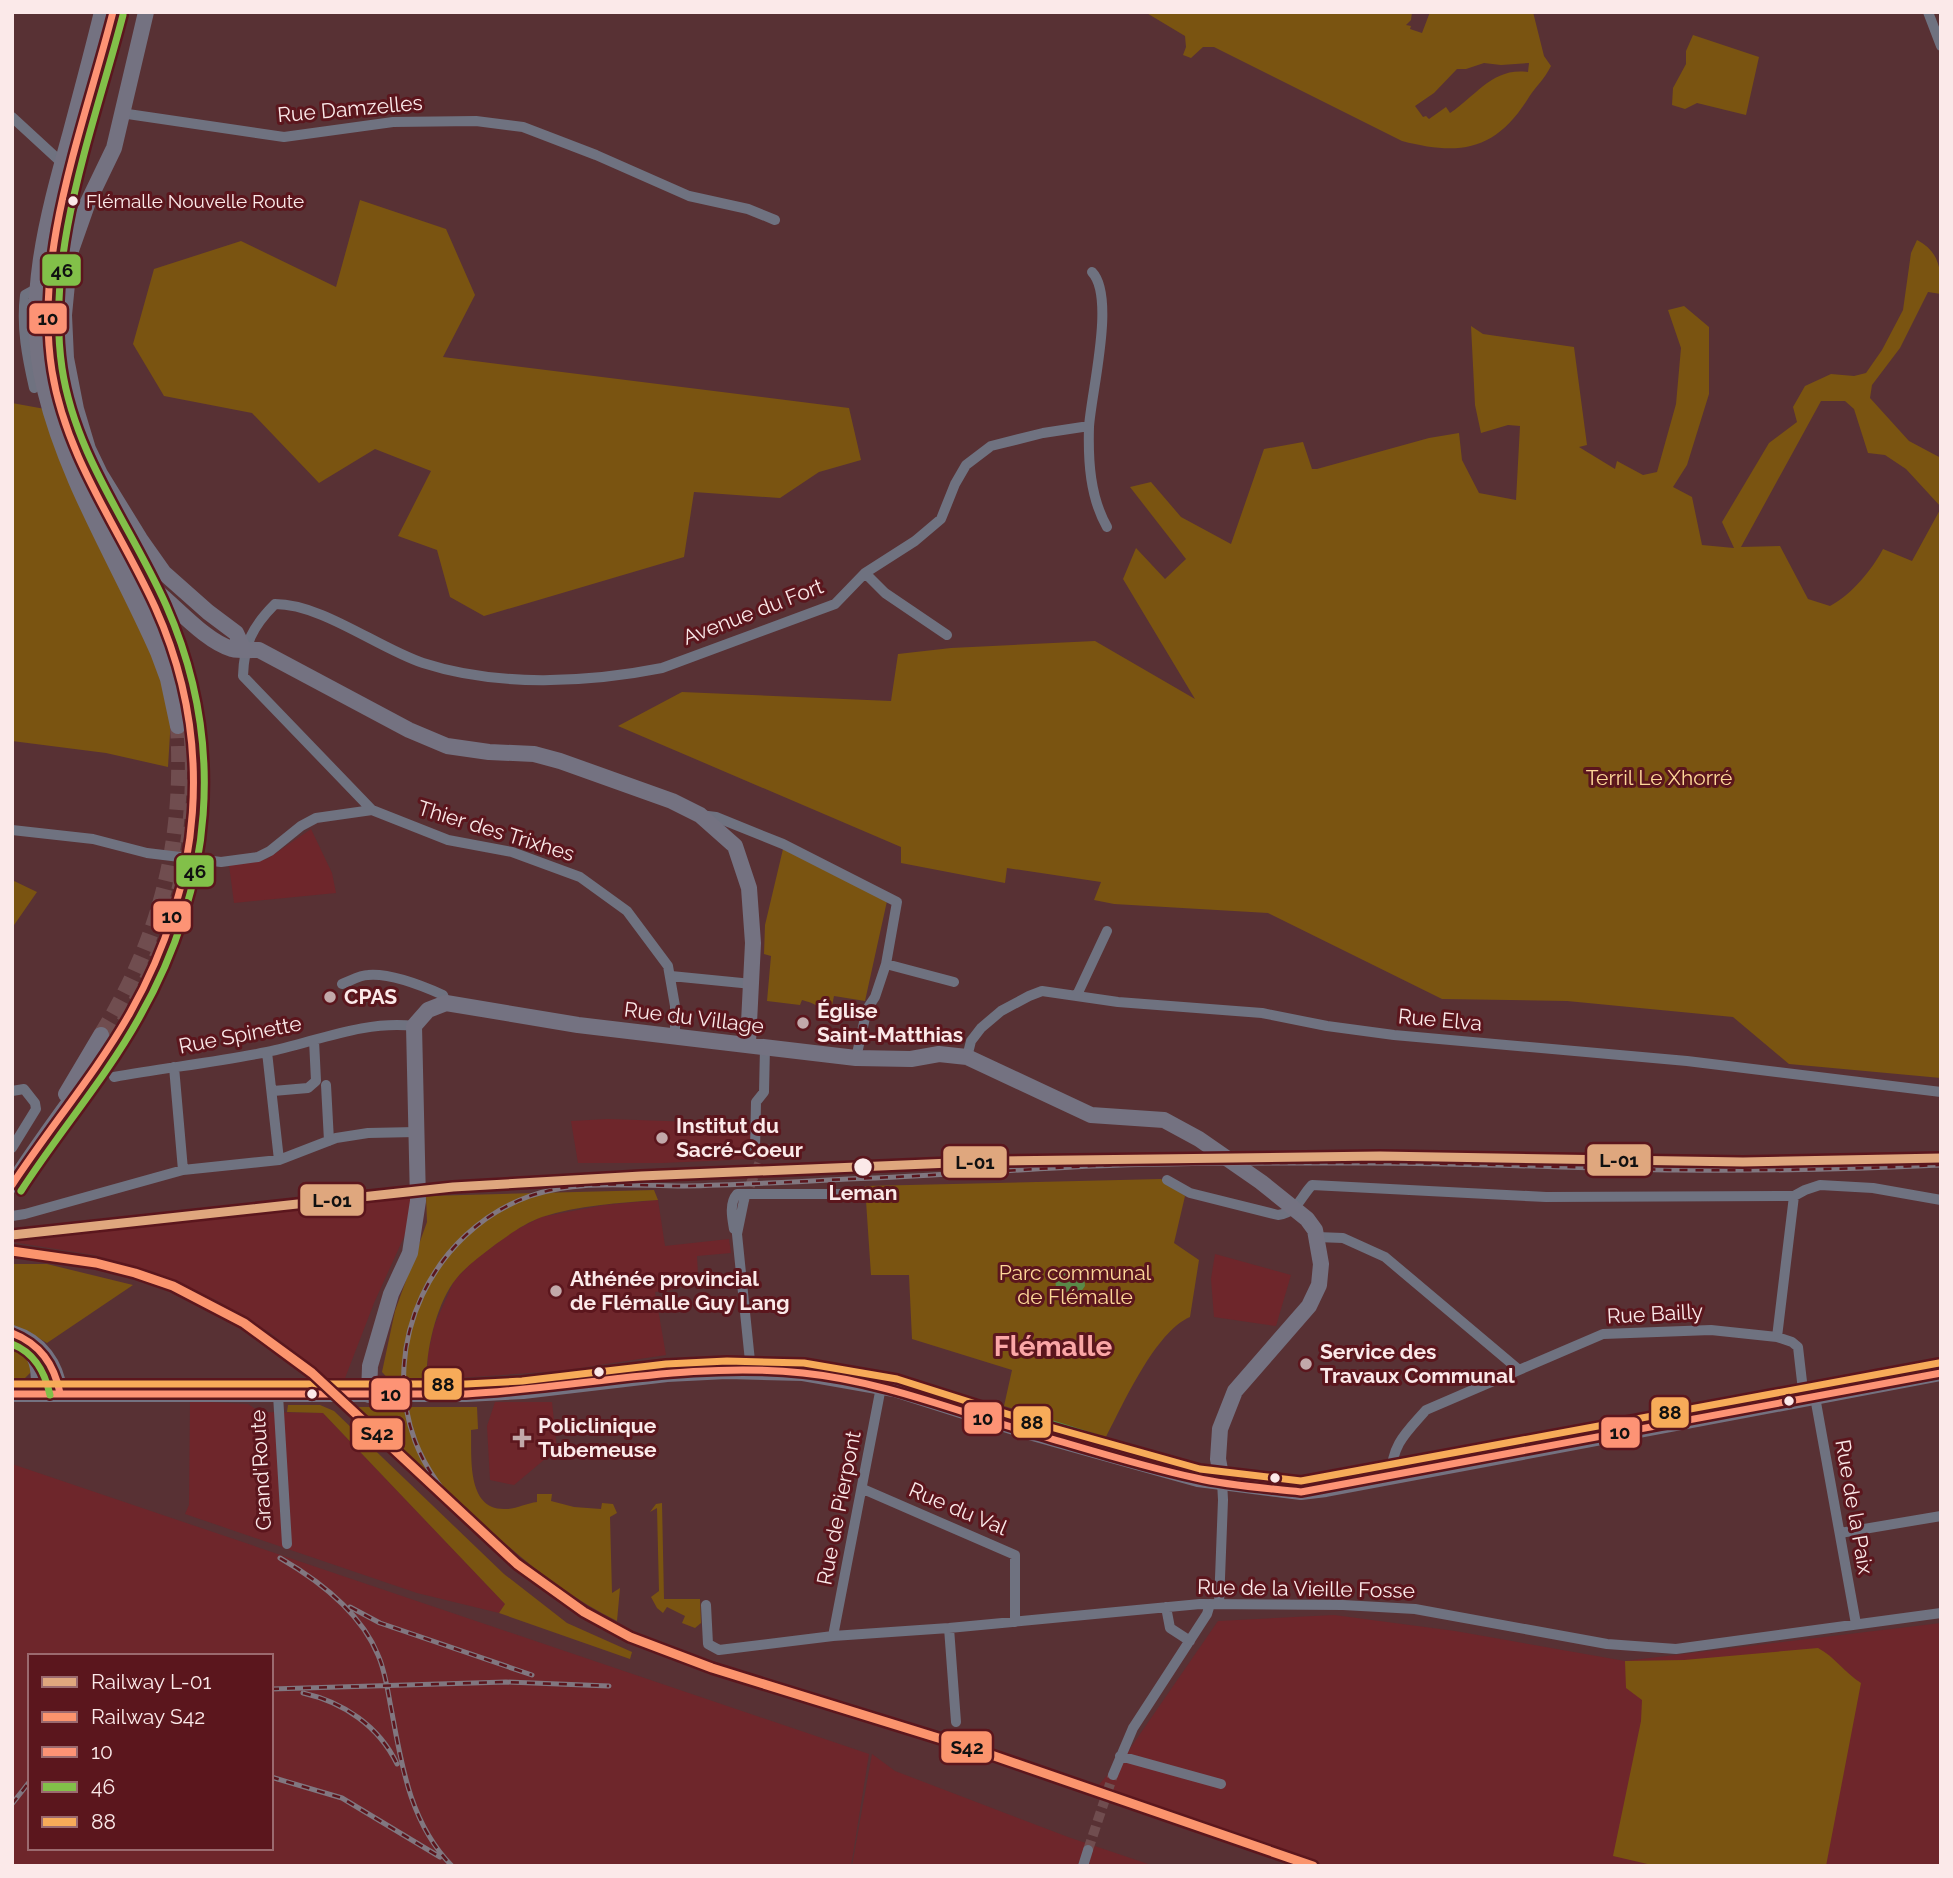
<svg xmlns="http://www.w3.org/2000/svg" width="1953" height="1878" viewBox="0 0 1953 1878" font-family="Raleway,sans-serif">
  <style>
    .built { fill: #6e262b; fill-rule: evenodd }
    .green { fill: #7a5411; fill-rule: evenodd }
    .water { fill: #598a48 }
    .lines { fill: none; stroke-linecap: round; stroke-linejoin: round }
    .street-tunnel { stroke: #704d4f; stroke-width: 10; stroke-dasharray: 10 5; stroke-linecap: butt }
    .secondary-tunnel { stroke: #704d4f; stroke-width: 16; stroke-dasharray: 16 8; stroke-linecap: butt }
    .street { stroke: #6f7280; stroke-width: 10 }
    .secondary { stroke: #747281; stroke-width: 16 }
    .rail-casing { stroke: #817780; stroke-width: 5 }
    .rail { stroke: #5b161d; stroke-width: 2.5; stroke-dasharray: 8; stroke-linecap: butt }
    .bus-1-casing { stroke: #5b161d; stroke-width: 12 }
    .bus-2-casing { stroke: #5b161d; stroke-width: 12 }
    .bus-3-casing { stroke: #5b161d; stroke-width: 12 }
    .bus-1 { stroke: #fd9375; stroke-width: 7 }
    .bus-2 { stroke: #82c049; stroke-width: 7 }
    .bus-3 { stroke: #f7ab59; stroke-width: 7 }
    .rail-1-casing { stroke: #5b161d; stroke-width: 14 }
    .rail-2-casing { stroke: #5b161d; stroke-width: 14 }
    .rail-1 { stroke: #dfa77e; stroke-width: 9 }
    .rail-2 { stroke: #fb946d; stroke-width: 9 }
    .bus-dot { fill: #fbe9e9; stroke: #5b161d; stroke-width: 2.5 }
    .poi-dot { fill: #c2a9aa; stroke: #5b161d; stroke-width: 2.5 }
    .labels { text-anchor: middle; stroke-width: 6; stroke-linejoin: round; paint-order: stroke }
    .bus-label { font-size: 19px; fill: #fbe9e9; stroke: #5b161d; text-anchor: start }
    .street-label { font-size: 21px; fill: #fbe9e9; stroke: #5b161d }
    .park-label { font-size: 21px; fill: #fed899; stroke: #5b161d }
    .poi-label { font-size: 21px; font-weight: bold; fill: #fbe9e9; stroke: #5b161d; text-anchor: start }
    .stop-label { font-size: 21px; font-weight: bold; fill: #fbe9e9; stroke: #5b161d }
    .district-label { font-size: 28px; font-weight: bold; fill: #fba7a7; stroke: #5b161d }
    .line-badge { stroke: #5b161d; stroke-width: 2.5 }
    .pale-badge-label { font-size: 19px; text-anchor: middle; font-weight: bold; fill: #111 }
  </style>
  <rect width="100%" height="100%" fill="#583134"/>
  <path class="built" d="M311,829l21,44 4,20 -102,10 -5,-38 38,-6z
    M608,1119l143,5 2,35 -91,4h-84l-7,-42z
    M412,1197l-4,31 -34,75 -34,88 -24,-23 -47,-36 -53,-32 -65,-29 -57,-16 -82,-13z
    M658,1200l7,46 64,-7 2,14 -34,3 1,19 -27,1 2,14 -18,2 11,63 -106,16 -133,9 1,-26 6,-28 20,-45 17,-18 41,-31 29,-15 63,-12z
    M1215,1254l76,21 -15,51 -62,-9 -3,-38z
    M190,1401l58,3 12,8 63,1 182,191 -6,9 -82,-20 -232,-79 4,-9z
    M495,1402h57l5,47 -43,36 -24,-5 -3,-54z
    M12,1464l857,290 -18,112h-839zM30,1656h241v192h-241z
    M1334,1615l121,16 170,30 316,-38v243h-620l-224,-79 32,-37 89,-129z
    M872,1754l23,17 173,66 86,29h-302z"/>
  <path class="green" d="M1145,12h267l-1,8 -5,5 5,1 -1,3 12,4 8,-21h103l11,44 7,10c-7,14 -14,19 -22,31 -33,54 -69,59 -127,44l-188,-94h-11l-12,11 -8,-3 3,-8 -1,-11zM1484,63l17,2 28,-2 -1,9c-35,-5 -51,23 -78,41l-4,-6 -17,12 -3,-3 -3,1 -8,-11 19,-13 23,-24h9z
    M1693,35l66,22 -13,58 -49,-12 -12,6 -13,-4 1,-17 13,-24v-13z
    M360,200l86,29 29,66 -32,62 406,51 12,52 -42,12 -39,26 -86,-6 -10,65 -200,59 -34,-19 -13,-47 -39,-14 33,-65 -56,-22 -56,34 -67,-70 -88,-17 -31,-52 21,-75 87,-28 95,46z
    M1917,240c23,12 24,30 24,54l-13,-2 -28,56 -28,37 -2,13 39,43 32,17v49l-35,-38 -21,-14 -17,-2 -14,-44 -9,-8h-24l-80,146 39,-1 28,53 22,7c21,-11 42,-36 53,-57l29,12 29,-53v570l-152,-14 -56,-47 -166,-16 -125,-2 -174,-86 -154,-9 -20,-4 7,-18 -94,-14 -2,15 -104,-20v-16l-283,-121 64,-34 209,9 7,-47 53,-6 144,-7 100,58 -72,-120 13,-31 29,31 21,-20 -56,-72 21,-5 30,35 50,27 33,-95 39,-7 9,27h5l112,-31 30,-5 3,27 17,33 37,7 4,-74 -12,-1 -27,8 -6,-28 -4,-79 12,8 91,13 13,98 -8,2 36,22 2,-8 26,14 14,-3 19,-68 5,-56 -13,-38 16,-4 25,21v67l-22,71 -14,22 19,10 10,48 32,3 -12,-26 47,-79 28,-21 -4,-15 12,-21 26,-12 23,2 12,-3 16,-23 21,-40 8,-57z
    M12,403l33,6 114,258 12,51 -3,49 -62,-14 -94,-12z
    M783,849l104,52 -22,100 -31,-5 -5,24c-9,-13 -12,-16 -27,-20l-2,5 -33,-4 4,-45 -7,-2 1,-29z
    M12,880l25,12 -25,36z
    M1161,1179l24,17 -11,47 25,17 -9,57c-35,15 -66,86 -84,120l-102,-31 8,-36 -100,-31 -3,-64h-38l-6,-89z
    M654,1190l4,10c-39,3 -80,5 -116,17 -17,6 -32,17 -46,27 -14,11 -29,21 -40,35 -19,23 -31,73 -29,101l-34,4 -11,-12 13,-61 32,-89 -1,-26z
    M12,1264h35l86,21 -86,58 -17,-10 -18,-5z
    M12,1344l12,4 8,23 -10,10 -10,-1z
    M288,1405h32l14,6 170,163 63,49 65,29 -2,7 -131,-46 6,-9 -182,-191 -36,-1z
    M357,1407h120l1,22 -7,1c1,26 -5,79 33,79 11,1 22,-6 33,-7v-8h15l-1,7 23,6 27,2 1,-6 11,1 4,9 -7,4 2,76 8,-5 -3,33c-60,-29 -109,-74 -158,-119 -34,-32 -68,-64 -102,-95z
    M662,1503l2,96h36l1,24 -6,5 -13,-5 3,-7 -18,-9 -4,6 -6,-5 -6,-11 8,-6 -2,-83 -7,4 6,-8z
    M1818,1648c17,9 27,25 43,35l-35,183h-170l-43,-10 28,-135 1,-21 -16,-12 -1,-27 59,-1z"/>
  <path class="water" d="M1075,1269l5,1 4,6 1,10 -8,11c-15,1 -24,-5 -21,-21l6,-4z
    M1036,1415l70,22 -3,12 -69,-24z"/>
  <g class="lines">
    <path class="street-tunnel" d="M744,1200l17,-41 1,-14
      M1088,1850l25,-75"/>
    <path class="secondary-tunnel" d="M101,1035c60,-97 84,-195 77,-309
      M111,1043c66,-100 89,-200 80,-319"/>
    <path class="street" d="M1928,12l13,34
      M121,113l163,24 109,-15 83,-1 47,6 73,28 93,41 59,13 27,11
      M12,117l50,46 10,3
      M1092,272c24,25 -1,121 -3,155 -1,34 1,70 18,100
      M34,388c-7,-31 -13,-61 -9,-93l11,-6h6
      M865,573l20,20 62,42
      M372,810l-129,-134c1,-32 9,-49 32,-72 47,0 103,44 148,59 74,24 164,20 239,5l173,-64 30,-31 50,-32 26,-22 14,-35 11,-19 25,-19 52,-13 46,-7
      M700,815l16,2 67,27 114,58 -11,62 -11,33 -8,12 -11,49
      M12,830l81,9 54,14 74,9 37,-5 12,-6 31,-25 15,-8 56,-8 76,30 64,12 68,25 47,34 41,55 7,40v29
      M886,964l68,18
      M671,976l81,8
      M342,984c8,-3 18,-9 26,-9 22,-2 55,11 75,20l3,8
      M1077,995l30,-64
      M765,1047l-1,45 -8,10 -1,47 18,1
      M267,1052l12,108
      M967,1057l4,-16 10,-13 20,-17 28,-15 13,-5 76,11 144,11 65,13 67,9 293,26 254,31
      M174,1067l9,103
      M114,1077c51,-9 103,-15 153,-25 48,-10 98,-32 147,-26
      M326,1085l3,56
      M12,1091l12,-2 11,14 1,6 -24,39
      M273,1091l35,-3 8,-7 -2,-41
      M1167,1180l23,13 88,22c20,-3 21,-16 34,-30l234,12 248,-1 11,-6 15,-5 53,3 68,12
      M744,1200l-7,34 14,137
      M12,1216l13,-2 158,-44 96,-10 57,-22 32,-5 48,-1
      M734,1229c-2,-11 -5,-26 3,-35h115
      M1317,1237l26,1 42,19 133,112
      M1777,1337l17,-141
      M278,1395l9,149
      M1815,1397l41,227
      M1391,1476c1,-32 15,-43 35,-66l177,-76 108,-4 66,7 15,5 6,5 6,52
      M863,1489l152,66v67
      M1840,1533l101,-17
      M1219,1604l4,-104 -1,-19
      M706,1605l2,39 11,6 114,-14 116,-8 251,-24 143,1 72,4 192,35 69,5 265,-36
      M1166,1607l4,21 20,13
      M949,1628l7,94
      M833,1636l48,-249
      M1120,1756l101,28
      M1113,1775l20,-47 74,-114 3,-10
      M1083,1866l5,-16"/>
    <path class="secondary" d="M102,12c-10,41 -21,82 -32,123 -23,83 -47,169 -25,255 22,92 75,175 113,262l10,27 10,47
      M146,12l-32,136 -26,54 -18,51 -6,62 2,43 10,51 12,40 12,25 40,65 24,34 44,39 28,21 8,17
      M50,259c-6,58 0,105 13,161
      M83,470l85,165 18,58 5,31
      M139,578c29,18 62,62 93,71 8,2 19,1 27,1l150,80 38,16 42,6 45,2 26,7 112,40 28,14 35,31 14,42 4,55 -5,100
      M66,1094l35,-59
      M12,1185c31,-49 67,-94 99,-142
      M12,1333c29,9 44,31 48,60
      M27,1346c13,14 12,29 12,48
      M12,1394h454l57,-3 144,-17 60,-3 76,2 91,16 132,42 172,48 103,13 25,-3 615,-116
      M369,1395l1,-29 21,-72 19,-41 8,-52 -4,-175 14,-16 18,-7 132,22 278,33 55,1 28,-5 28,3 124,58 73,5 35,19 62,43 46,37 8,11 6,34 -2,21 -10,21 -74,85 -15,38 -2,30 4,22"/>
    <g class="rail-casing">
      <path id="rail" d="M472,1523c-24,-24 -45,-50 -57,-82 -36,-97 17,-210 115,-245 49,-17 102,-10 154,-10 54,-1 109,-4 164,-7 82,-3 163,-9 245,-13 91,-4 183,-3 274,-3 103,0 206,5 310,7 88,1 176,-1 264,-5
        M280,1558c38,22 81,55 98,97 8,18 10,39 14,58 10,55 19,111 60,153
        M350,1607l30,16 152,52
        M271,1689l235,-7 103,4
        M303,1693c40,9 76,33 94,71
        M271,1777l71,21 98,59
        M12,1804l18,-23"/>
    </g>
    <use href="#rail" class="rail"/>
    <g class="bus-1-casing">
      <path id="bus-1" d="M12,1185c38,-58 84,-112 118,-172 72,-128 86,-271 25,-406 -36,-79 -89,-149 -103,-236 -19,-118 32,-245 61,-359
        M12,1333c28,11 42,31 48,60
        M12,1394h454c112,-6 225,-33 337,-21 78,8 150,37 225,59 56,16 112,34 168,46 34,8 71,10 105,14l640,-119"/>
    </g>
    <g class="bus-2-casing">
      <path id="bus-2" d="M21,1191c38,-59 84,-112 118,-173 74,-130 88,-275 27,-413 -35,-79 -91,-149 -104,-237 -17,-117 32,-241 61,-353
        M12,1344c23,9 33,28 38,51"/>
    </g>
    <g class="bus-3-casing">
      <path id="bus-3" d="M12,1384h454l56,-3 144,-17 61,-3 77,2 93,16 132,42 171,48 101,12 638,-118"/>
    </g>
    <use href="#bus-1" class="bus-1"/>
    <use href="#bus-2" class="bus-2"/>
    <use href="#bus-3" class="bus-3"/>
    <g class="rail-1-casing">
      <path id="rail-1" d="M12,1235l441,-48 188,-11 357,-15 382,-5 363,6 198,-4"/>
    </g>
    <g class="rail-2-casing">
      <path id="rail-2" d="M12,1251l84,12 39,10 38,13 71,37 68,50 205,191 67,48 46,25 82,31 265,82 336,116"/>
    </g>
    <use href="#rail-1" class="rail-1"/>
    <use href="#rail-2" class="rail-2"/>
  </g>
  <g class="bus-dot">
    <circle cx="73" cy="201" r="6"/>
    <circle cx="863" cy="1167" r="10"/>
    <circle cx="599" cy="1372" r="6"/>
    <circle cx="312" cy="1394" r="6"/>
    <circle cx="1789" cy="1401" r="6"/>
    <circle cx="1275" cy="1478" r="6"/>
  </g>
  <g class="poi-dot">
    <circle cx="330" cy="997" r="7"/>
    <circle cx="803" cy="1023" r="7"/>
    <circle cx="662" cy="1138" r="7"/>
    <circle cx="556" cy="1291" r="7"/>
    <circle cx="1306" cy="1364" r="7"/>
    <path d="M518.5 1427.5h7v7h7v7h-7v7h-7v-7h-7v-7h7z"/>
  </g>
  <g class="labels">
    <g class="bus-label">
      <text x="86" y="208">Flémalle Nouvelle Route</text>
    </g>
    <g class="street-label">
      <text transform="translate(350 109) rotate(-5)" y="7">Rue Damzelles</text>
      <text transform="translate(753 612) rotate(-21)" y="7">Avenue du Fort</text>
      <text transform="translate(496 831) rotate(17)" y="7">Thier des Trixhes</text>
      <text transform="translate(694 1018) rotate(7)" y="7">Rue du Village</text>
      <text transform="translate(1440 1020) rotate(5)" y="7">Rue Elva</text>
      <text transform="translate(240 1035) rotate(-11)" y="7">Rue Spinette</text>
      <text transform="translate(1655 1314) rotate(-3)" y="7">Rue Bailly</text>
      <text transform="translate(261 1470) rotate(-93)" y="7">Grand'Route</text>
      <text transform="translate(1854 1507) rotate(80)" y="7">Rue de la Paix</text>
      <text transform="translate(839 1508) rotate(-79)" y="7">Rue de Pierpont</text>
      <text transform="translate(958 1509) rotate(23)" y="7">Rue du Val</text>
      <text transform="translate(1306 1589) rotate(1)" y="7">Rue de la Vieille Fosse</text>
    </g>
    <g class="park-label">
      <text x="1659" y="785">Terril Le Xhorré</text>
      <text x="1075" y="1280">Parc communal<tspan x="1075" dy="24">de Flémalle</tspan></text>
    </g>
    <g class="poi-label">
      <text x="344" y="1004">CPAS</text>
      <text x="817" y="1018">Église<tspan x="817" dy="24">Saint-Matthias</tspan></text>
      <text x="676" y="1133">Institut du<tspan x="676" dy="24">Sacré-Coeur</tspan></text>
      <text x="570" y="1286">Athénée provincial<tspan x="570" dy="24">de Flémalle Guy Lang</tspan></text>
      <text x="1320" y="1359">Service des<tspan x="1320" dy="24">Travaux Communal</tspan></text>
      <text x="538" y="1433">Policlinique<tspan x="538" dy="24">Tubemeuse</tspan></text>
    </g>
    <g class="stop-label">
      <text x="863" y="1200">Leman</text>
    </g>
    <g class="district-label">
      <text x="1053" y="1356">Flémalle</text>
    </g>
  </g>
  <g class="line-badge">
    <rect x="41" y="253" width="41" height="34" rx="7" fill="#82c049"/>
    <rect x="28" y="302" width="40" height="33" rx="7" fill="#fd9375"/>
    <rect x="175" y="854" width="40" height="34" rx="7" fill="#82c049"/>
    <rect x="152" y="900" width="40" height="33" rx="7" fill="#fd9375"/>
    <rect x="1586" y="1143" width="66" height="34" rx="7" fill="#dfa77e"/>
    <rect x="942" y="1145" width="66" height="34" rx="7" fill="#dfa77e"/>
    <rect x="299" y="1183" width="66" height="34" rx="7" fill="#dfa77e"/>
    <rect x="423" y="1367" width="40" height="34" rx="7" fill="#f7ab59"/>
    <rect x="370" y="1377" width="41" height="34" rx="7" fill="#fd9375"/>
    <rect x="1650" y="1396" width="40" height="33" rx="7" fill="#f7ab59"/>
    <rect x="963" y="1401" width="40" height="34" rx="7" fill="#fd9375"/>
    <rect x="1012" y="1405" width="40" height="34" rx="7" fill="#f7ab59"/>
    <rect x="1600" y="1416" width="41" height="33" rx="7" fill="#fd9375"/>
    <rect x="351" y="1417" width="53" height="34" rx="7" fill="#fb946d"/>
    <rect x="940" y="1730" width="53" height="34" rx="7" fill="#fb946d"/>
  </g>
  <g class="pale-badge-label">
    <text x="62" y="277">46</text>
    <text x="48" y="325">10</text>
    <text x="195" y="878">46</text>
    <text x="172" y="923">10</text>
    <text x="1619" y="1167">L-01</text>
    <text x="975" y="1169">L-01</text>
    <text x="332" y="1207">L-01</text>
    <text x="443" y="1391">88</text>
    <text x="391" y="1401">10</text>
    <text x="1670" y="1419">88</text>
    <text x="983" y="1425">10</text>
    <text x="1032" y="1429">88</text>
    <text x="1620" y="1439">10</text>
    <text x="377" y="1440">S42</text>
    <text x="967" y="1754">S42</text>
  </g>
  <rect width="1953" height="1878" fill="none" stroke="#fbe9e9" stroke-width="28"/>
  <rect x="28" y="1654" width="245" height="196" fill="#5b161d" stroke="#9b6a6f" stroke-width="2"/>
  <rect x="42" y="1677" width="35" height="10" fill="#dfa77e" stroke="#9b6a6f" stroke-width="2"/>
  <text x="91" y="1689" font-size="21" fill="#fbe9e9">Railway L-01</text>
  <rect x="42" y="1712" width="35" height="10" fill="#fb946d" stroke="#9b6a6f" stroke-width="2"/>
  <text x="91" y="1724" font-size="21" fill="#fbe9e9">Railway S42</text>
  <rect x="42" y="1747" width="35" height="10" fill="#fd9375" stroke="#9b6a6f" stroke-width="2"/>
  <text x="91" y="1759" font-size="21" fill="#fbe9e9">10</text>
  <rect x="42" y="1782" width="35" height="10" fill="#82c049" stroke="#9b6a6f" stroke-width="2"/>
  <text x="91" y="1794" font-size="21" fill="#fbe9e9">46</text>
  <rect x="42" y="1817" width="35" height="10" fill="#f7ab59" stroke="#9b6a6f" stroke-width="2"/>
  <text x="91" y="1829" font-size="21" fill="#fbe9e9">88</text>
</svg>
